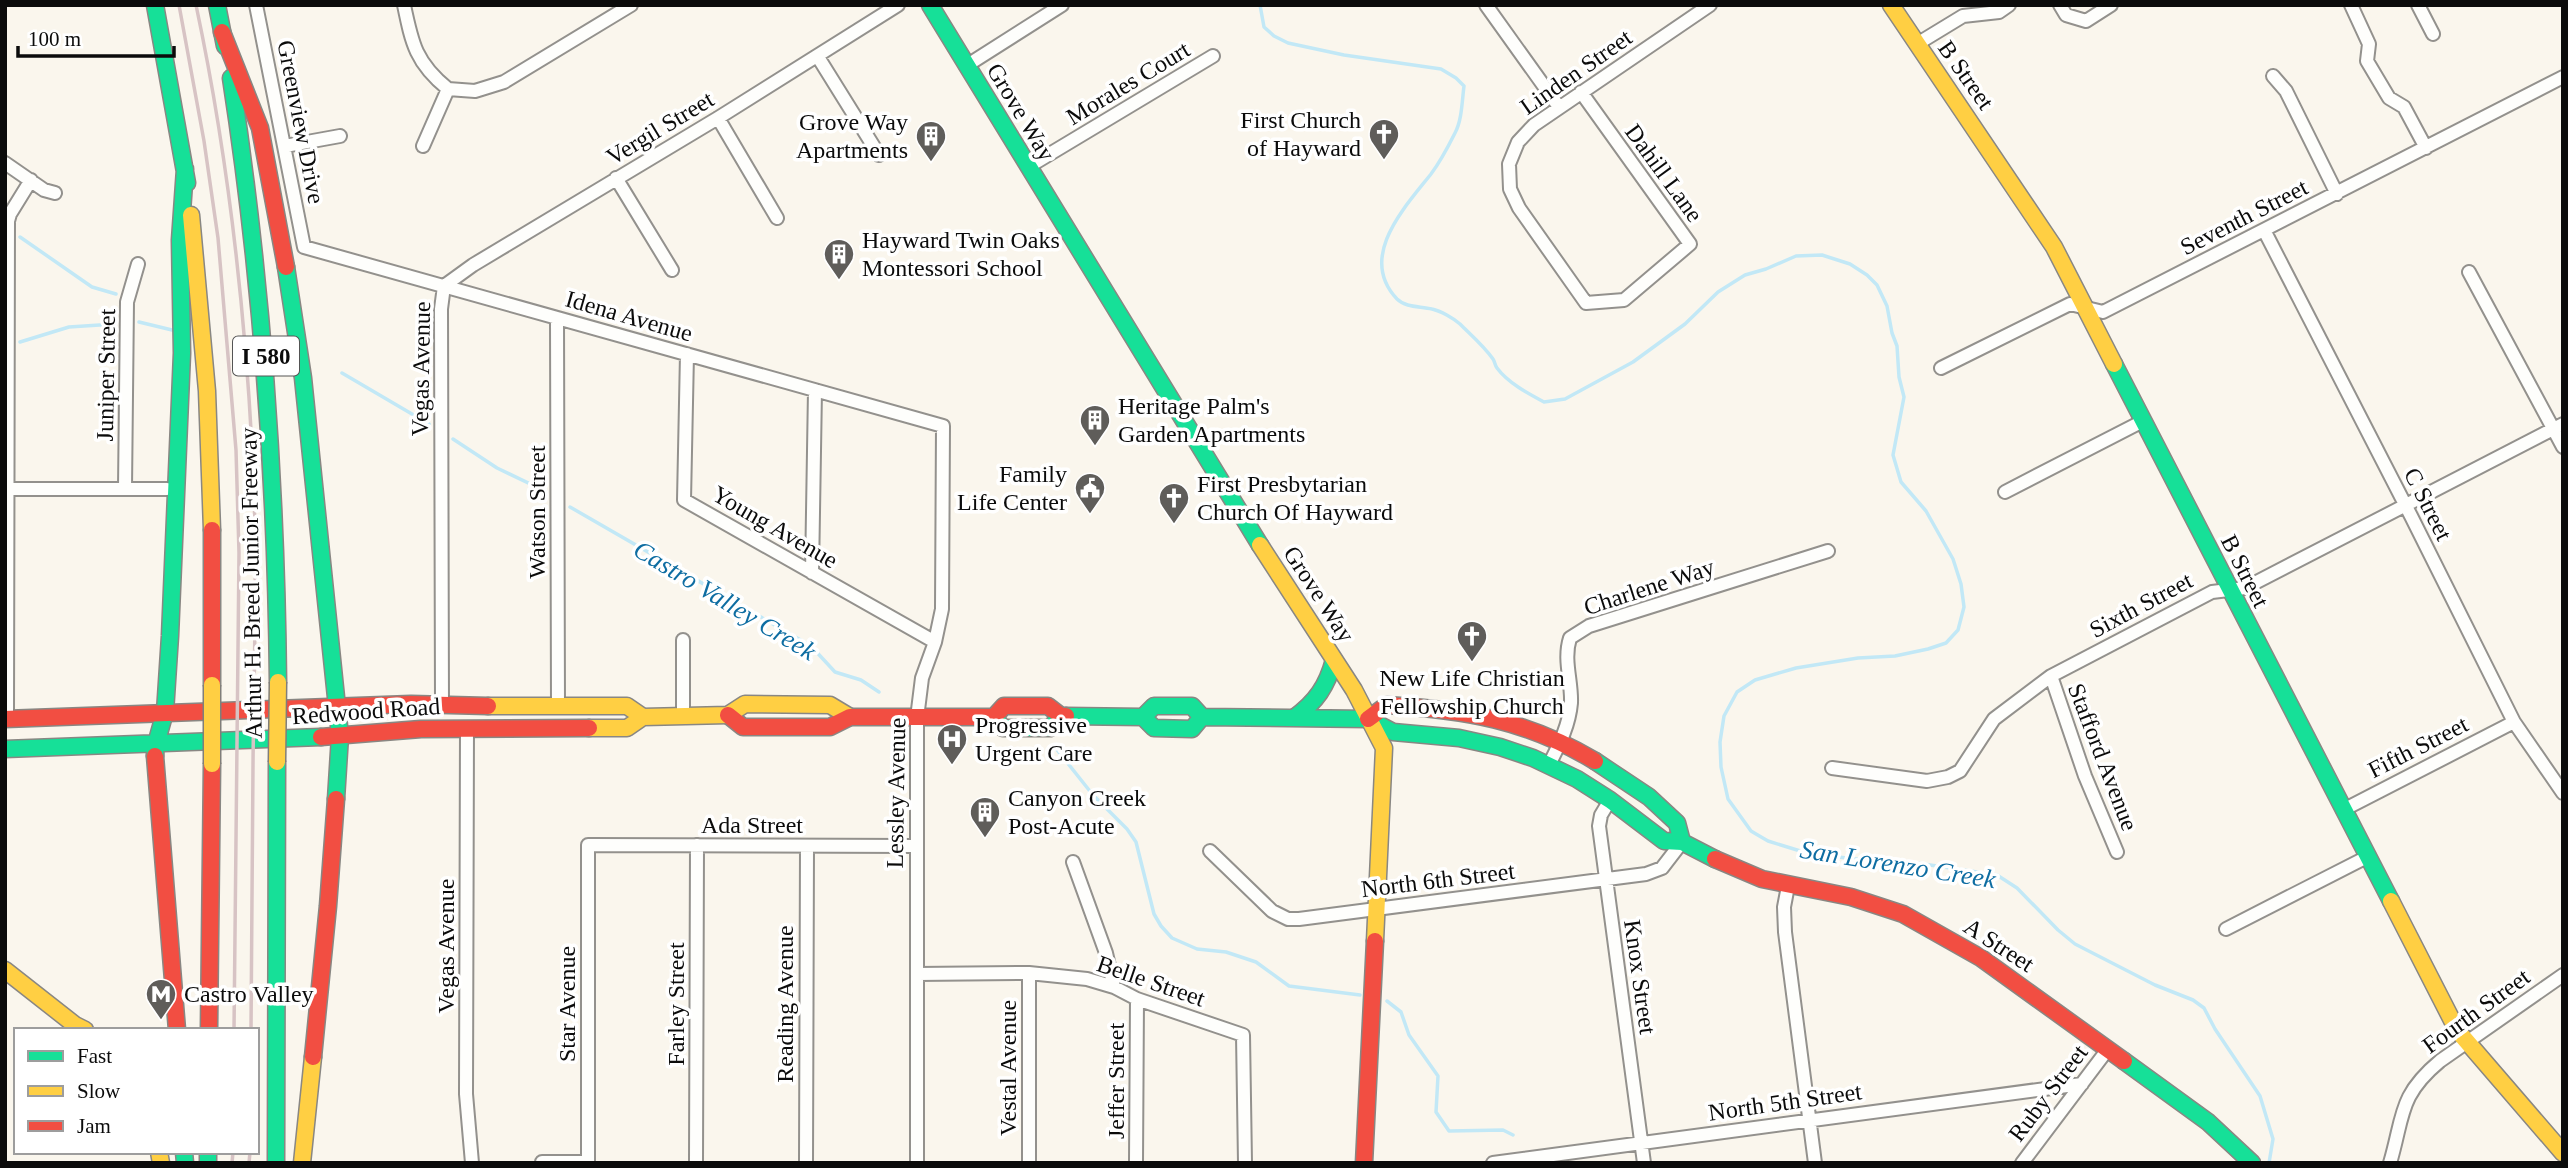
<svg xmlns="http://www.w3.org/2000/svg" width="2568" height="1168" viewBox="0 0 2568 1168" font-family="'Times New Roman',serif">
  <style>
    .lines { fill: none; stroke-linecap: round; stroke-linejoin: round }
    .stream { stroke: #c2e8f6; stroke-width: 3.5 }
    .street-casing { stroke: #93918d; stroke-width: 16 }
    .fast-casing { stroke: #898783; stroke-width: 19 }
    .slow-casing { stroke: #898783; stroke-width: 19 }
    .jam-casing { stroke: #898783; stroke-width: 19 }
    .street { stroke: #fefefc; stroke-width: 12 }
    .fast { stroke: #16e098; stroke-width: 16 }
    .slow { stroke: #ffcf43; stroke-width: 16 }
    .jam { stroke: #f24e42; stroke-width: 16 }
    .rail { stroke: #d7c3c4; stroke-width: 3.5 }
    .slow-bridge-casing { stroke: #807e7a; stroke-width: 19; stroke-linecap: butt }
    .slow-bridge { stroke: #ffcf43; stroke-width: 16 }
    .labels { text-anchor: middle; stroke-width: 7; stroke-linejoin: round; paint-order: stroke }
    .shield { fill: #fff; stroke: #545454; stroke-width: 2 }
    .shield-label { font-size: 23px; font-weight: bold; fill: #0b0b0b }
    .street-label { font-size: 24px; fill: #0b0b0b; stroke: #fff }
    .poi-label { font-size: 24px; fill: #0b0b0b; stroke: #fff; text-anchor: start }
    .water-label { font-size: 26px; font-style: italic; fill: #0e6da2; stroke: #fff }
  </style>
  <rect width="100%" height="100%" fill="#faf6ed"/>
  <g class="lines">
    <path class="stream" d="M1260,5l4,22 10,9 14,7 56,12 97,14 15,9 8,8c-2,15 -2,34 -9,47 -7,14 -15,29 -24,41 -26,33 -74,83 -34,125 9,9 23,7 35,10 9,2 21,9 28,15 11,11 24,22 33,35 2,3 2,7 4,9 11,15 32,26 47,34l21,-3 68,-37 52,-38 33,-32 27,-17 21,-6 30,-13 26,-1 28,9 17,11 10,10 10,21 5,27 5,13 2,31 5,20 -11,58 8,27 25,29 27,48 8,25 3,23 -6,23 -12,13 -18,6 -33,7 -37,2 -62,10 -41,12 -18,12 -13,24 -4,26 1,25 7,32 23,32 5,3 12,7 42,13 74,8h26l87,13 20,13 41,42 17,14 80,41 38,15 11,8 11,21 45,67 13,43 -4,24
      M20,237l72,50 24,7
      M139,322l33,8
      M20,342l49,-15 46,-3
      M342,373l87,51
      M453,439l44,29 48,23
      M570,507l241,139 24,26 26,8 18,12
      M1054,746l39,49 34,34 9,13 18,72 7,12 11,12 25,11 29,3 30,10 33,24 71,9
      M1387,1001l14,11 8,23 29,41 -2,36 13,19 54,-1 10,5"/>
    <g class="street-casing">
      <path id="street" d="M256,5l48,242 639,179 -1,183 -7,33 -13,36 -5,40v445
        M404,5c8,39 12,58 44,84
        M1486,5l73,102
        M2060,5l6,10 20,6 25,-16
        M2351,5l18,39 -2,17 22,37 15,9 22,41
        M2418,5l15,29
        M1917,44l46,-28 36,-4 10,-7
        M818,57l61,98
        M966,66l96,-61
        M2273,76l13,15 51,103
        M448,89l27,2 29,-9 127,-77
        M1581,92l109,152 -66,56 -38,3 -67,-95 -9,-19 -1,-25 9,-22 16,-17 176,-120
        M718,118l59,100
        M285,146l55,-10
        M423,146l25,-57
        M5,163l39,27 11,3
        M1028,167l185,-111
        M616,178l56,92
        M2264,230l147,286 103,206 49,71
        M2469,272l94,175
        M557,318l1,388
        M687,354l-3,146 251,142
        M1941,368l129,-64 33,8 460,-235
        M125,488l2,-186 11,-38
        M5,489h162
        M2005,492l138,-71
        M812,573l3,-183
        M683,640v75
        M2051,676l34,100 32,76
        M442,705l-1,-396 3,-23 29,-21 245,-147 180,-113
        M7,719l1,-498 2,-7 21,-34
        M467,728l-1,366 6,69
        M1549,765c10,-20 20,-39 22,-62 1,-22 -8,-43 -1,-65l19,-12 239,-75
        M1832,768l95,13 21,-4 12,-6 34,-52 57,-43 161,-84 33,-4 318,-164
        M1610,800l-9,15 -2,11 45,337
        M2343,810l171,-88
        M1210,851l62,60 16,8h11l347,-45 16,-6 20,-26
        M1073,862l33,91 8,34
        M1788,886l-4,21 1,25 30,231
        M2226,929l141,-72
        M1029,973v190
        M917,974l112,-1 58,6 27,8 23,12 106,36 2,128
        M542,1162h46
        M588,1163v-318l328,1
        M696,1163l1,-318
        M806,1163l1,-317
        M1136,1163l1,-164
        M1493,1163l589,-79
        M2022,1163l86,-114
        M2390,1163c14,-47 8,-67 50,-102l123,-86"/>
    </g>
    <g class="fast-casing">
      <path id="fast" d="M155,5l32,178
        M217,5l8,41
        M930,5l330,540
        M231,78c31,201 45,401 47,604
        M286,267l17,111 37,358 -4,63
        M2114,364l277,537
        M1066,716l77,1 11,-11h38l10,11 166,2 25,13 66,6 41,9 33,11 44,21 33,21 54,41 18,1 33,17
        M994,717l9,11h47l11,-12
        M1143,717l11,11 38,1 10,-12
        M1294,718c22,-16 33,-32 40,-58
        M5,749l316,-12
        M155,756l1,-12 9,-32 5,-76 12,-283 -2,-113 5,-71
        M1595,761l54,36 28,26 5,19
        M2124,1061l84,61 44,41
        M184,1152l1,11
        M208,1152v11
        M276,1163l1,-401"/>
    </g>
    <g class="slow-casing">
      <path id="slow" d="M1891,5l163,242 60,117
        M191,215l16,176 5,139
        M1260,545l94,145 30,58 -9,193
        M488,706h139l16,11
        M589,728h38l16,-11 85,-2 17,-11 85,1 20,12
        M2391,901l66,129 106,123
        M5,970l70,55 10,5
        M159,1152l2,11
        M302,1163l11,-106"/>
    </g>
    <g class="jam-casing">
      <path id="jam" d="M222,32l38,96 26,139
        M212,530v155
        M728,715l15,12h87l20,-10h144l10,-11h44l13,10h5
        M5,719l406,-15 77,2
        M1368,719l19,-14c78,5 140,15 208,56
        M321,737l100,-8 168,-1
        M155,756l22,274
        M1715,859l47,20 89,18 52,17 78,44 143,103
        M209,1030l3,-266
        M313,1057l15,-151 8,-107
        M1364,1163l11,-222"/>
    </g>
    <use href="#street" class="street"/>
    <use href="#fast" class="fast"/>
    <use href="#slow" class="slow"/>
    <use href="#jam" class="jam"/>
    <path class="rail" d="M179,5l25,136 14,97 18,212 3,103 -5,477
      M196,5c31,146 48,293 56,442 6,106 2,212 1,318 -1,88 -2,176 -2,265
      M232,1163l1,-11
      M249,1163l1,-11"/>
    <g class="slow-bridge-casing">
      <path id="slow-bridge" d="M212,685v79
        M277,762l1,-80"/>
    </g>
    <use href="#slow-bridge" class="slow-bridge"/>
  </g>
  <defs>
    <g id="church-pin" transform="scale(1.575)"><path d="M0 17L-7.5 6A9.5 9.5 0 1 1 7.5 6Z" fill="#5f5d5a" stroke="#fff"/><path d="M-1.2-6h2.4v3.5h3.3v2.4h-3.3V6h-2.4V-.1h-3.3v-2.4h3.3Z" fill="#fff"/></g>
    <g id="building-pin" transform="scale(1.575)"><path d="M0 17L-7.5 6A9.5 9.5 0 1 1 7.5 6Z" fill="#5f5d5a" stroke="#fff"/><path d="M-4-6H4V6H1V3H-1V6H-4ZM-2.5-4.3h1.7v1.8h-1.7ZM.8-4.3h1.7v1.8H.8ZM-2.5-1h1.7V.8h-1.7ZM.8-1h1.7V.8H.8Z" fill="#fff"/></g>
    <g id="civic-pin" transform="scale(1.575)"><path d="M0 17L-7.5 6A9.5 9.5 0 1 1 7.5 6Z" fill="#5f5d5a" stroke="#fff"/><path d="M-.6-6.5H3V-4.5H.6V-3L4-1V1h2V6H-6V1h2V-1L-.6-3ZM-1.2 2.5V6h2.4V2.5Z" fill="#fff"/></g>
    <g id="hospital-pin" transform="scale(1.575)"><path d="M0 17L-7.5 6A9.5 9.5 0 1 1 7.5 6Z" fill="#5f5d5a" stroke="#fff"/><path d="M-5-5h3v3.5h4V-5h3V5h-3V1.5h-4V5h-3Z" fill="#fff"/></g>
    <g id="metro-pin" transform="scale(1.575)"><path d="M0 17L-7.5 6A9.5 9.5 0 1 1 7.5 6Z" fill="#5f5d5a" stroke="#fff"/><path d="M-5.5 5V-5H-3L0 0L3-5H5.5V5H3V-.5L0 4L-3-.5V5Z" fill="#fff"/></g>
  </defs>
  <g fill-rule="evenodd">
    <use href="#church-pin" x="1384" y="134"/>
    <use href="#building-pin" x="931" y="136"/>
    <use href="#building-pin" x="839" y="254"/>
    <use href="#building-pin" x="1095" y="420"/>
    <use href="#civic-pin" x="1090" y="488"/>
    <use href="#church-pin" x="1174" y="498"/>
    <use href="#church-pin" x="1472" y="636"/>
    <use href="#hospital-pin" x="952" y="739"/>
    <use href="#building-pin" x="985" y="812"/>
    <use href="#metro-pin" x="161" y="994"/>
  </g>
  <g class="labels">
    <rect class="shield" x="233" y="336.5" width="66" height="39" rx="5"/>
    <g class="shield-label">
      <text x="266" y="364">I 580</text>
    </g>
    <g class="street-label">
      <text transform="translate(1576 72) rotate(-35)" y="8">Linden Street</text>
      <text transform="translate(1966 75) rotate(55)" y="8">B Street</text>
      <text transform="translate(1128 83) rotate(-31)" y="8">Morales Court</text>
      <text transform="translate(1021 112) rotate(59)" y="8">Grove Way</text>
      <text transform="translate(301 122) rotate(79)" y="8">Greenview Drive</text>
      <text transform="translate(660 128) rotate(-31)" y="8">Vergil Street</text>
      <text transform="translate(1664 173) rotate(54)" y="8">Dahill Lane</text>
      <text transform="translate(2244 217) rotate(-27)" y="8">Seventh Street</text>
      <text transform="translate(629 316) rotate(16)" y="8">Idena Avenue</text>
      <text transform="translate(421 369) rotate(-89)" y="8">Vegas Avenue</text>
      <text transform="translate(106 375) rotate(-89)" y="8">Juniper Street</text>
      <text transform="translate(2428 504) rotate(63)" y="8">C Street</text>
      <text transform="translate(537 512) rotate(-90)" y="8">Watson Street</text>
      <text transform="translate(775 527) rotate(30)" y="8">Young Avenue</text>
      <text transform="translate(2245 571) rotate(63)" y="8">B Street</text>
      <text transform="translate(251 583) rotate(-91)" y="8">Arthur H. Breed Junior Freeway</text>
      <text transform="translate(1649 587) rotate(-18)" y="8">Charlene Way</text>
      <text transform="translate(1319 594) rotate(57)" y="8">Grove Way</text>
      <text transform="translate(2141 605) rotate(-28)" y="8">Sixth Street</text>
      <text transform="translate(366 711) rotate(-4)" y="8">Redwood Road</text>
      <text transform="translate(2418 747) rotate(-27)" y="8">Fifth Street</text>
      <text transform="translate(2103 757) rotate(69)" y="8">Stafford Avenue</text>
      <text transform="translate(896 793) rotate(-89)" y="8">Lessley Avenue</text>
      <text x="752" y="833">Ada Street</text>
      <text transform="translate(1438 880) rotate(-7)" y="8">North 6th Street</text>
      <text transform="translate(1999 945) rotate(33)" y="8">A Street</text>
      <text transform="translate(446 946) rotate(-90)" y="8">Vegas Avenue</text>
      <text transform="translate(1640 977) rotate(82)" y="8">Knox Street</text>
      <text transform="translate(1151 981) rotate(19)" y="8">Belle Street</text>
      <text transform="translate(567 1004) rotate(-90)" y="8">Star Avenue</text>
      <text transform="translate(676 1004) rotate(-90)" y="8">Farley Street</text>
      <text transform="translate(785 1004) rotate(-90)" y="8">Reading Avenue</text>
      <text transform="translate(2476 1011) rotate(-36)" y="8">Fourth Street</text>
      <text transform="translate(1008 1068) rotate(-90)" y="8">Vestal Avenue</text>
      <text transform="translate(1116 1081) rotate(-90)" y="8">Jeffer Street</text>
      <text transform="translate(2048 1093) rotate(-53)" y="8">Ruby Street</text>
      <text transform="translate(1785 1102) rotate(-8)" y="8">North 5th Street</text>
    </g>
    <g class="poi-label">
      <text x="1361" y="128" text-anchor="end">First Church<tspan x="1361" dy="28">of Hayward</tspan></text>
      <text x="908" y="130" text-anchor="end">Grove Way<tspan x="908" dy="28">Apartments</tspan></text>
      <text x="862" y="248">Hayward Twin Oaks<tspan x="862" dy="28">Montessori School</tspan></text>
      <text x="1118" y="414">Heritage Palm's<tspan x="1118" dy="28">Garden Apartments</tspan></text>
      <text x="1067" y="482" text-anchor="end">Family<tspan x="1067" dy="28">Life Center</tspan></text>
      <text x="1197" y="492">First Presbytarian<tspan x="1197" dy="28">Church Of Hayward</tspan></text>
      <text x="1472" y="686" text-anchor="middle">New Life Christian<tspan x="1472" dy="28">Fellowship Church</tspan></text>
      <text x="975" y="733">Progressive<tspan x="975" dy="28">Urgent Care</tspan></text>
      <text x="1008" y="806">Canyon Creek<tspan x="1008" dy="28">Post-Acute</tspan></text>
      <text x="184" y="1002">Castro Valley</text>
    </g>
    <g class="water-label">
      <text transform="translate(725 600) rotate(31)" y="9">Castro Valley Creek</text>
      <text transform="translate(1898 864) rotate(9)" y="9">San Lorenzo Creek</text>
    </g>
  </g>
  <rect width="2568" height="1168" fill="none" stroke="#0b0b0b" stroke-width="14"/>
  <rect x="14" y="1028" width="245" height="126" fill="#ffffff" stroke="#9d9d9d" stroke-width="2"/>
  <rect x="28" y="1051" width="35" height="10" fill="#16e098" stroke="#9d9d9d" stroke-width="2"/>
  <text x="77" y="1063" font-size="21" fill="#0b0b0b">Fast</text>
  <rect x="28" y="1086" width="35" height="10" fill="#ffcf43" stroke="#9d9d9d" stroke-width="2"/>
  <text x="77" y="1098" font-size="21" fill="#0b0b0b">Slow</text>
  <rect x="28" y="1121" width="35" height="10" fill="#f24e42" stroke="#9d9d9d" stroke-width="2"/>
  <text x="77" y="1133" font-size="21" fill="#0b0b0b">Jam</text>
  <path d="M18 46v10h156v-10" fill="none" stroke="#0b0b0b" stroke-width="3.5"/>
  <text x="28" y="46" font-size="21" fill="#0b0b0b" stroke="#ffffff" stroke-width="5" paint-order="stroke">100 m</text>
</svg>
